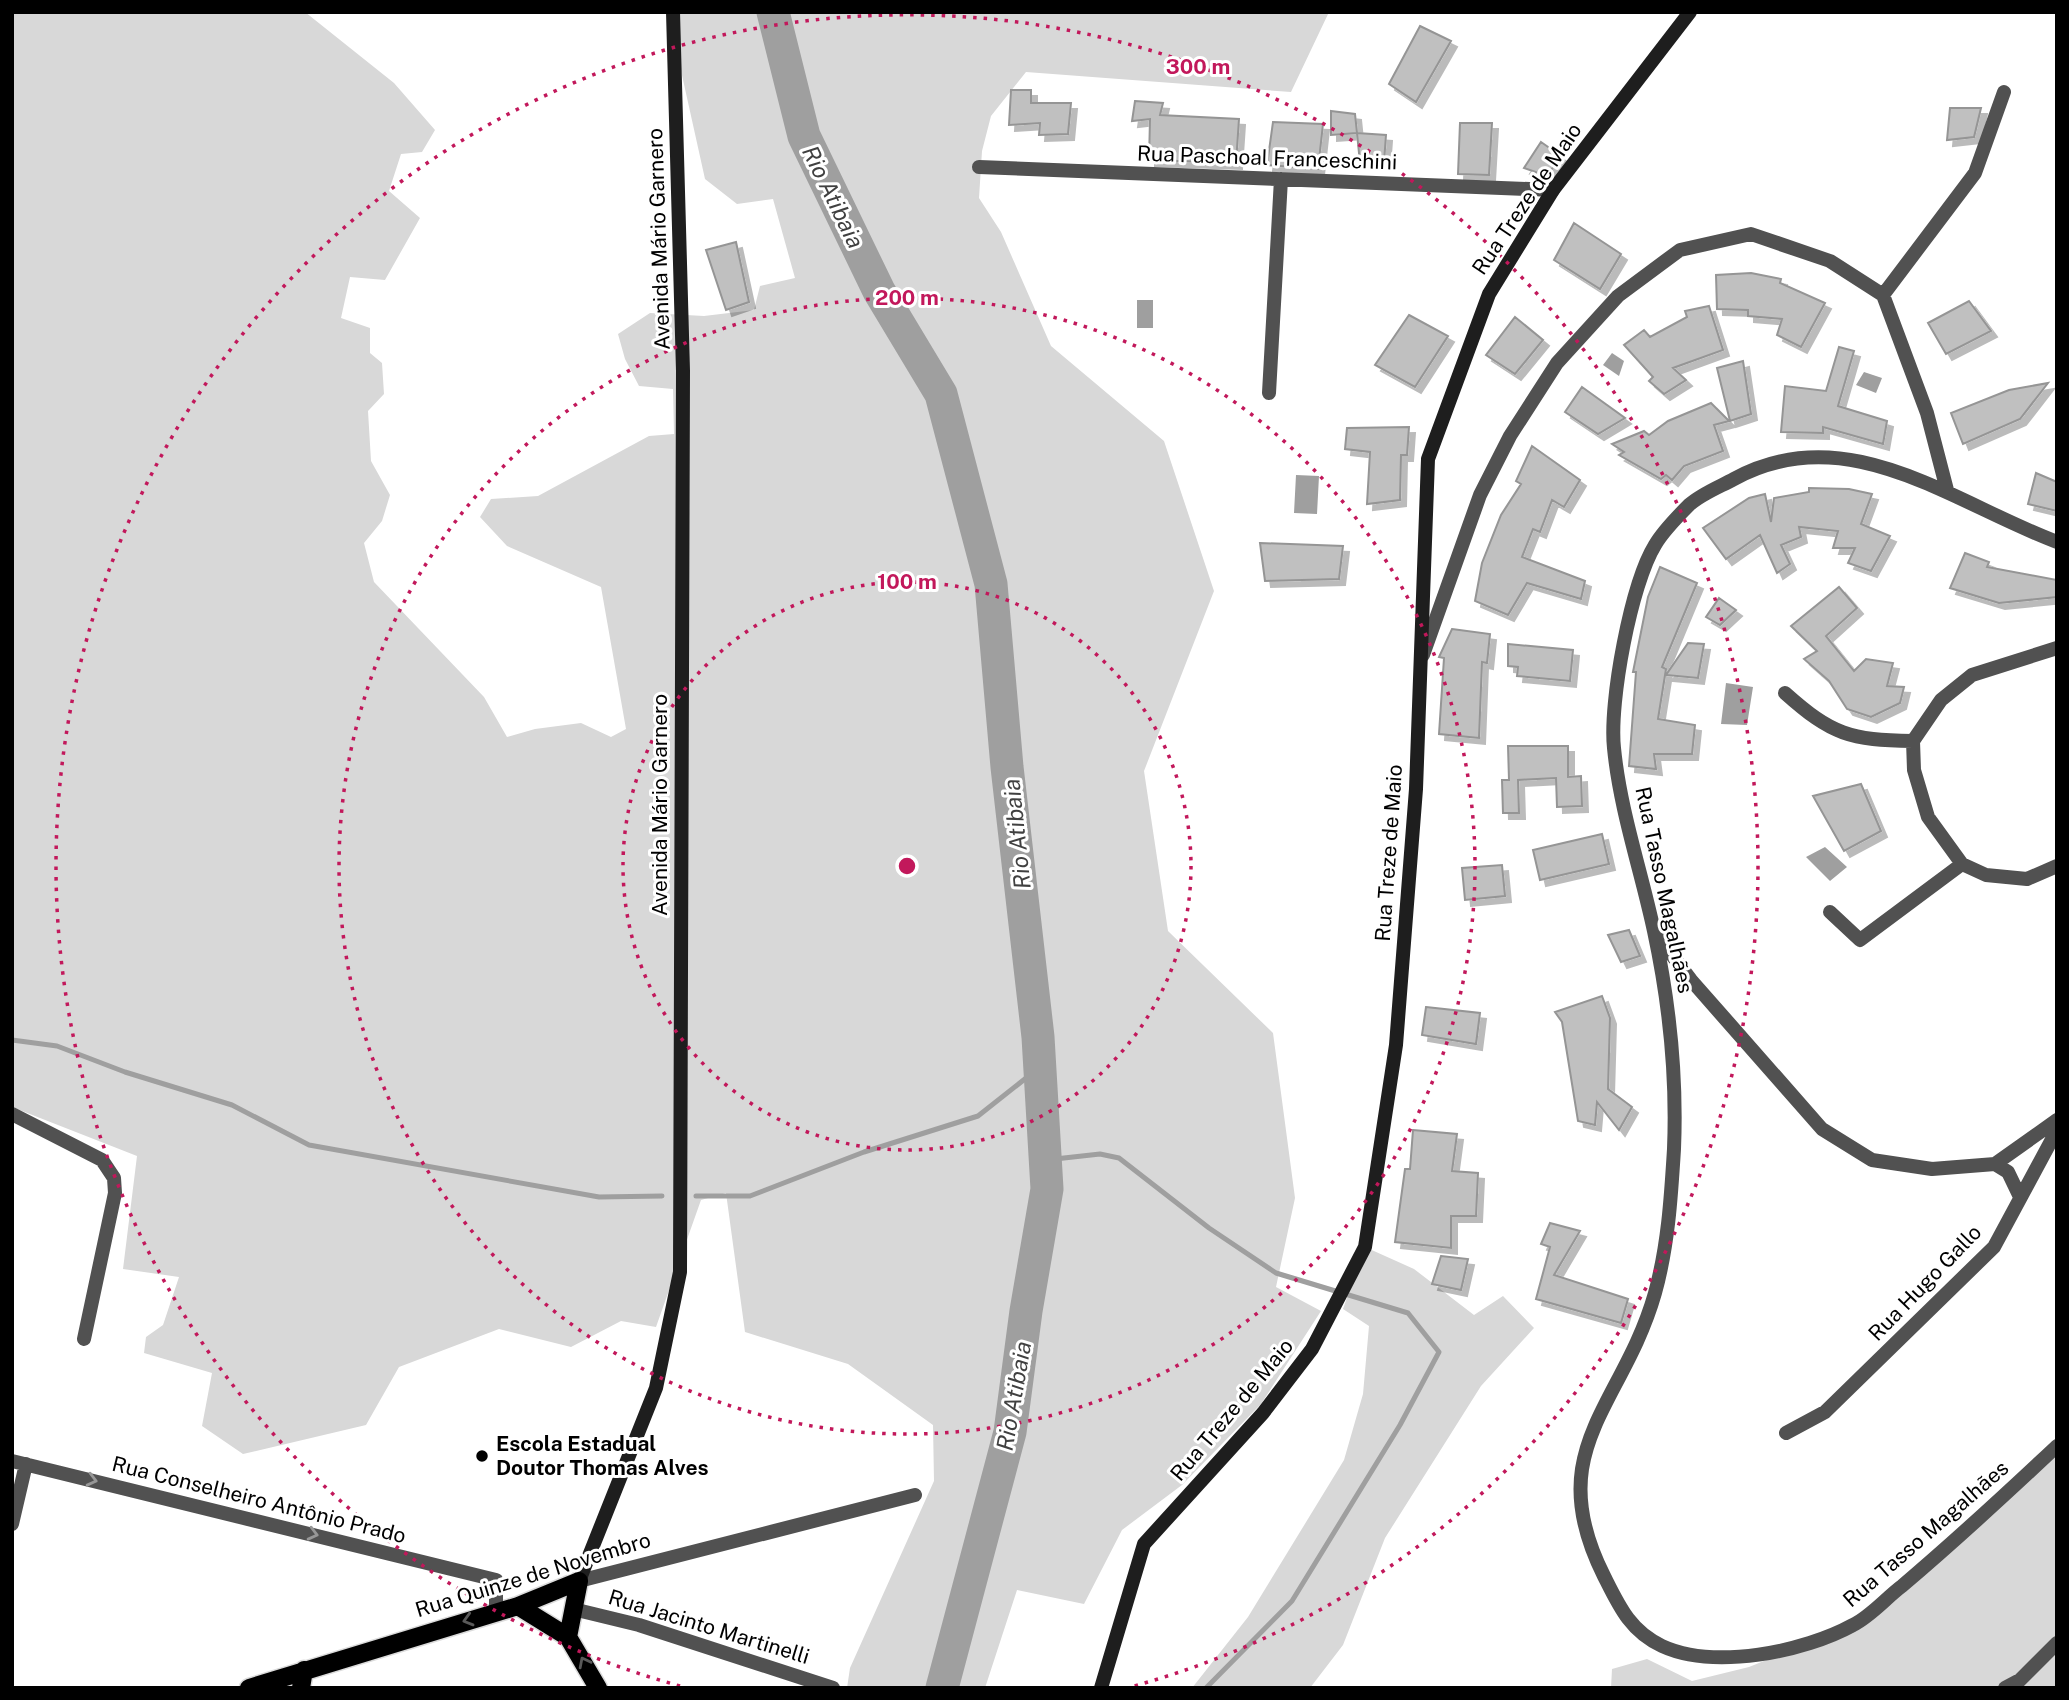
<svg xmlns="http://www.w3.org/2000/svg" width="2069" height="1700" viewBox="0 0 2069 1700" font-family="'Public Sans',sans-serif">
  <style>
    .green { fill: #d8d8d8 }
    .water { fill: #9f9f9f }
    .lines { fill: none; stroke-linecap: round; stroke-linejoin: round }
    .stream { stroke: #9f9f9f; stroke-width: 5 }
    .river { stroke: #9f9f9f; stroke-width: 33 }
    .building { fill: #c0c0c0; stroke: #959595; stroke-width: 2; filter: url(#shadow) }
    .primary-casing { stroke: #dbdbdb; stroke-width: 21 }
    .street { stroke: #515151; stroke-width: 14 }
    .secondary { stroke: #1e1e1e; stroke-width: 14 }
    .primary { stroke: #000; stroke-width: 18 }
    .oneway { stroke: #979797 }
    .oneway2 { stroke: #595959 }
    .ring { fill: none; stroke: #c2185b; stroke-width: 3.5; stroke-dasharray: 3.5 7 }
    .poi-dot { fill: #000; stroke: #fff; stroke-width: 2.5 }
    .labels { text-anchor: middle; stroke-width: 6; stroke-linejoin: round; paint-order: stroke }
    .street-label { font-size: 21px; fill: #000; stroke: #fff }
    .poi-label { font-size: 21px; font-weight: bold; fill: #000; stroke: #fff; text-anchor: start }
    .water-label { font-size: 23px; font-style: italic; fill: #404040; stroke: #fff }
    .centre { fill: #c2185b; stroke: #fff; stroke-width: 3.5 }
    .ring-label { font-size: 21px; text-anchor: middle; font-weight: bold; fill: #c2185b; stroke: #fff; stroke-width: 6; stroke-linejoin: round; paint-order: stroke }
  </style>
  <defs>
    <filter id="shadow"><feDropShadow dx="6" dy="6" stdDeviation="0" flood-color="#0004"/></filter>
  </defs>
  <rect width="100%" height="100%" fill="#fff"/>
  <path class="green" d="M12,12h293l89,71 41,47 -13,22 -21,2 -12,37 31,27 -35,62 -35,-3 -9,41 29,10v25l12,10 2,31 -16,17 3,50 19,34 -8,26 -18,22 10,39 110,115 23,40 28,-8 46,-6 30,14 15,-8 -25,-142 -94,-41 -27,-29 11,-18 47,-3 111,-60 25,-2 -1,-45 -34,-3 -14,-27 -7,-25 32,-21 54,3 50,-6 6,-24 35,-8 -22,-79 -36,5 -32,-25 -37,-167h661l-38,80 -265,-20 -35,44 -9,35 -3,47 22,34 50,114 113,95 50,150 -70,180 24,160 105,102 22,165 -19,89 45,24 -60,93 -79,81 -60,45 -38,74 -67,-14 -32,98h-138l3,-20 84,-187 -1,-56 -85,-61 -103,-32 -19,-139 -25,7 -45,127 -35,-6 -50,26 -72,-18 -100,38 -33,58 -123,29 -41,-28 10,-53 -68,-20 2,-16 17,-12 16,-48 -56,-8 14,-113 -125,-49z
    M1365,1247l49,22 60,46 29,-19 31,32 -53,58 -96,152 -42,107 -33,43h-118l56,-71 96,-157 19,-66 6,-68 -26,-17z
    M2057,1437v251h-446l1,-19 35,-10 45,22 57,-14 106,-43 116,-99z"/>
  <path class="water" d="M1137,300h16v28h-16z
    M1612,353l12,8 -5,15 -16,-11z
    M1864,372l18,6 -6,15 -20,-8z
    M1296,475l23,1 -2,38 -23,-1z
    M1726,683l27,4 -6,38 -26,-1z
    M1825,847l22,20 -17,14 -24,-24z"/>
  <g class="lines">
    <path class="stream" d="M12,1040l45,6 68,26 107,33 77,40 290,52 63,-1
      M1046,1160l54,-6 19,4 90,70 67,45 132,40 31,39 -39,73 -108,176 -86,87
      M696,1196h54l114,-44 114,-36 62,-49"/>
    <path class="river" d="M773,12l31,124 75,155 62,103 50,190 16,183 31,270 9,152 -21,122 -16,121 -68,256"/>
  </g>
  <path class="building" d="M1420,26l31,15 -35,61 -27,-18z
    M1011,90h20v13h40l-3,31 -29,1 1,-12 -31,2z
    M1135,101l28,2 -3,12 79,4 -3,44 -87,-3 1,-41 -18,2z
    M1950,108h31l-7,29 -27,3z
    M1331,111l24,3 2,19 -26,2z
    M1273,122l50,2 -5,45 -51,-4z
    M1460,123h32l-3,52 -31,-1z
    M1357,133l29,2 -2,27 -24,1z
    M1541,142l20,14 -14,20 -23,-8z
    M1574,223l47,31 -21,35 -46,-29z
    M736,242l13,60 -23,8 -20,-60z
    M1751,273l30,6 -1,4 45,20 -24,44 -24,-12 5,-16 -34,-3v-6l-31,-1 -1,-34z
    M1969,301l22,30 -45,23 -18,-31z
    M1709,306l14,44 -50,18 13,12 -22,14 -15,-13 4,-4 -29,-32 20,-15 6,7 37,-20 -2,-6z
    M1409,315l39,21 -33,51 -40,-22z
    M1515,317l28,23 -28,34 -29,-19z
    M1839,347l15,4 -16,55 49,15 -4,23 -60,-17v6l-42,-1 4,-46 41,5z
    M1743,361l8,53 -21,7 -13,-53z
    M2048,383l-28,36 -57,25 -12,-31 58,-23z
    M1582,387l43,31 -27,16 -33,-22z
    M1711,403l18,18 -15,4 9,26 -39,15 -12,14 -6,-5 -5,4 -42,-24 5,-3 -12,-8 32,-13 5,4 19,-14z
    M1409,427l-2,28h-6l-1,45 -33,4 3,-52 -25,-3 2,-21z
    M1532,446l48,34 -16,27 -12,-7 -12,32 -7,-3 -11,28 63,24 -4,18 -54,-16 -19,32 -33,-14 7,-38 19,-48 20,-31 -5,-3z
    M2036,473l21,9v29l-29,-7z
    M1809,488l40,1 23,5 -11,30 29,12 -19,35 -23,-8 7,-15h-22l5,-17 -39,-4 2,10 -20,8 9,19 -13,9 -17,-38 -34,24 -23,-31 46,-30 16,-4 6,28 3,-24 35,-6z
    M1260,543l83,3 -4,33 -74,2z
    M1965,553l24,9 -2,5 70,13v17l-58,6 -49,-15z
    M1660,567l37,16 -35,84 4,2 -8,50 37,6 -3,29h-38l2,15 -27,-3 7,-94h-3l15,-75z
    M1839,587l18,21 -31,28 28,35 12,-12 27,4 -6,23 17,1 -4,16 -29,14 -24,-8 -18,-28 -25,-22 13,-8 -26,-25z
    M1719,598l17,12 -16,15 -14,-8z
    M1452,629l38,5 -3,29 -5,-1 -3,76 -40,-4 5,-76 -5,-1z
    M1688,643l16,1 -6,34 -32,-3z
    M1508,644l65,6 -3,31 -53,-5 1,-9 -10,-1z
    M1508,746h60v31l13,-1 1,30 -25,1 -1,-29 -38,2 1,33h-16l-1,-33h7z
    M1861,784l20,47 -37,20 -31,-55z
    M1602,834l7,30 -69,16 -7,-30z
    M1502,865l3,31 -40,4 -3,-32z
    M1629,930l11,26 -19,6 -13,-27z
    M1602,996l8,22 -2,71 24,18 -13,23 -22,-28 -2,23 -17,-4 -16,-99 -7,-10z
    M1426,1007l54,6 -4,31 -54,-9z
    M1413,1130l44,4 -5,37 26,2 -2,43h-25v32l-56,-6 10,-73h5z
    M1550,1223l30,8 -26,44 74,24 -7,24 -85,-24 14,-52 -9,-3z
    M1441,1256l27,3 -7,31 -29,-6z"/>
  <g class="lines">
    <g class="primary-casing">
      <path id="primary" d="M518,1606l50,31 30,51
        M568,1637l11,-56
        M249,1688l269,-82 61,-25
        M301,1688l3,-18"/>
    </g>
    <path class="street" d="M979,167l574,23
      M1883,295l92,-122 29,-81
      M1269,393l12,-214
      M2057,542c-104,-39 -210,-125 -323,-63 -15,8 -33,15 -45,26 -11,11 -26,26 -34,40 -24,39 -46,157 -41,203 6,62 27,122 40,183 15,70 23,146 20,218 -3,49 -6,97 -19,144 -32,113 -115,156 -51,283 15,30 26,55 58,70 52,24 142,6 191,-21 18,-9 33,-27 49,-39 53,-45 104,-92 155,-140
      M2057,648l-85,27 -31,25 -28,41 1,29 14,47 34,47 24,11 41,4 30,-13
      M1423,655l57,-160 30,-59 47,-73 61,-67 62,-46 71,-16 79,27 53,34 44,118 20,77
      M1785,693c47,42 65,47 128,48
      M1830,912l30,28 102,-76
      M1656,934l35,46 131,149 50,31 60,9 63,-5 62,-44
      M12,1114l90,46 12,18 1,15 -31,146
      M1995,1164l13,8 12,25
      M1786,1433l39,-21 169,-165 63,-117
      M12,1461l484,119v32
      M12,1524l14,-60
      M579,1581l336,-86
      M573,1609l66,16 194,63
      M2005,1688l15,-8 37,-37"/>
    <path class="secondary" d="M579,1581l77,-193 24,-116 3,-901 -10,-359
      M1101,1688l43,-144 119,-131 49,-64 53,-102 31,-202 20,-256 12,-330 61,-165 64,-104 137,-178"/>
    <use href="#primary" class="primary"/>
  </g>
  <defs><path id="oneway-chevron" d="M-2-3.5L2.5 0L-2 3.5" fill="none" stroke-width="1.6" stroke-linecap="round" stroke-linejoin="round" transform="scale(1.75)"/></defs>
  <g class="oneway">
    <use href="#oneway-chevron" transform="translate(92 1480) rotate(14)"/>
    <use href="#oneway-chevron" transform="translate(313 1534) rotate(14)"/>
  </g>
  <g class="oneway2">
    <use href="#oneway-chevron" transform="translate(468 1620) rotate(164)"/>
    <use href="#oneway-chevron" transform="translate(584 1662) rotate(-117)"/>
  </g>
  <g class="ring">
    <circle cx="907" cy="866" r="284"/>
    <circle cx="907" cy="866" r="568"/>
    <path d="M680 1686A851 851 0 1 1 1134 1686"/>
  </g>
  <circle class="poi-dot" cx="482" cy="1456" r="7"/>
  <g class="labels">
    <g class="street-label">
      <text transform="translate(1267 158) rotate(2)" y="7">Rua Paschoal Franceschini</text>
      <text transform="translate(1527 199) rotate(-56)" y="7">Rua Treze de Maio</text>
      <text transform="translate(659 239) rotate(-92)" y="7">Avenida Mário Garnero</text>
      <text transform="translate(660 805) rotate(-90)" y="7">Avenida Mário Garnero</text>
      <text transform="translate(1389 853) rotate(-86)" y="7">Rua Treze de Maio</text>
      <text transform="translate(1664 890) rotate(78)" y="7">Rua Tasso Magalhães</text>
      <text transform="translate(1925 1283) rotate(-46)" y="7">Rua Hugo Gallo</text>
      <text transform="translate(1232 1410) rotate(-50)" y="7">Rua Treze de Maio</text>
      <text transform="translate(259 1500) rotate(14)" y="7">Rua Conselheiro Antônio Prado</text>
      <text transform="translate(1926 1534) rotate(-41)" y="7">Rua Tasso Magalhães</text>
      <text transform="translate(533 1575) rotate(-17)" y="7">Rua Quinze de Novembro</text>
      <text transform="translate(709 1627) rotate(17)" y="7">Rua Jacinto Martinelli</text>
    </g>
    <g class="poi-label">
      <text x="496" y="1451">Escola Estadual<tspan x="496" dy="24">Doutor Thomas Alves</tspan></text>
    </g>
    <g class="water-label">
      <text transform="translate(833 197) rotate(64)" y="8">Rio Atibaia</text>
      <text transform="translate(1017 834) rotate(-96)" y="8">Rio Atibaia</text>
      <text transform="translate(1014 1396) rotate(-80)" y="8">Rio Atibaia</text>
    </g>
  </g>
  <circle cx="907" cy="866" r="10" class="centre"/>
  <g class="ring-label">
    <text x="1198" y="74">300 m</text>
    <text x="907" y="305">200 m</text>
    <text x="907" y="589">100 m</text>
  </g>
  <rect width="2069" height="1700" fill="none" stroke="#000000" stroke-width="28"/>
</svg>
